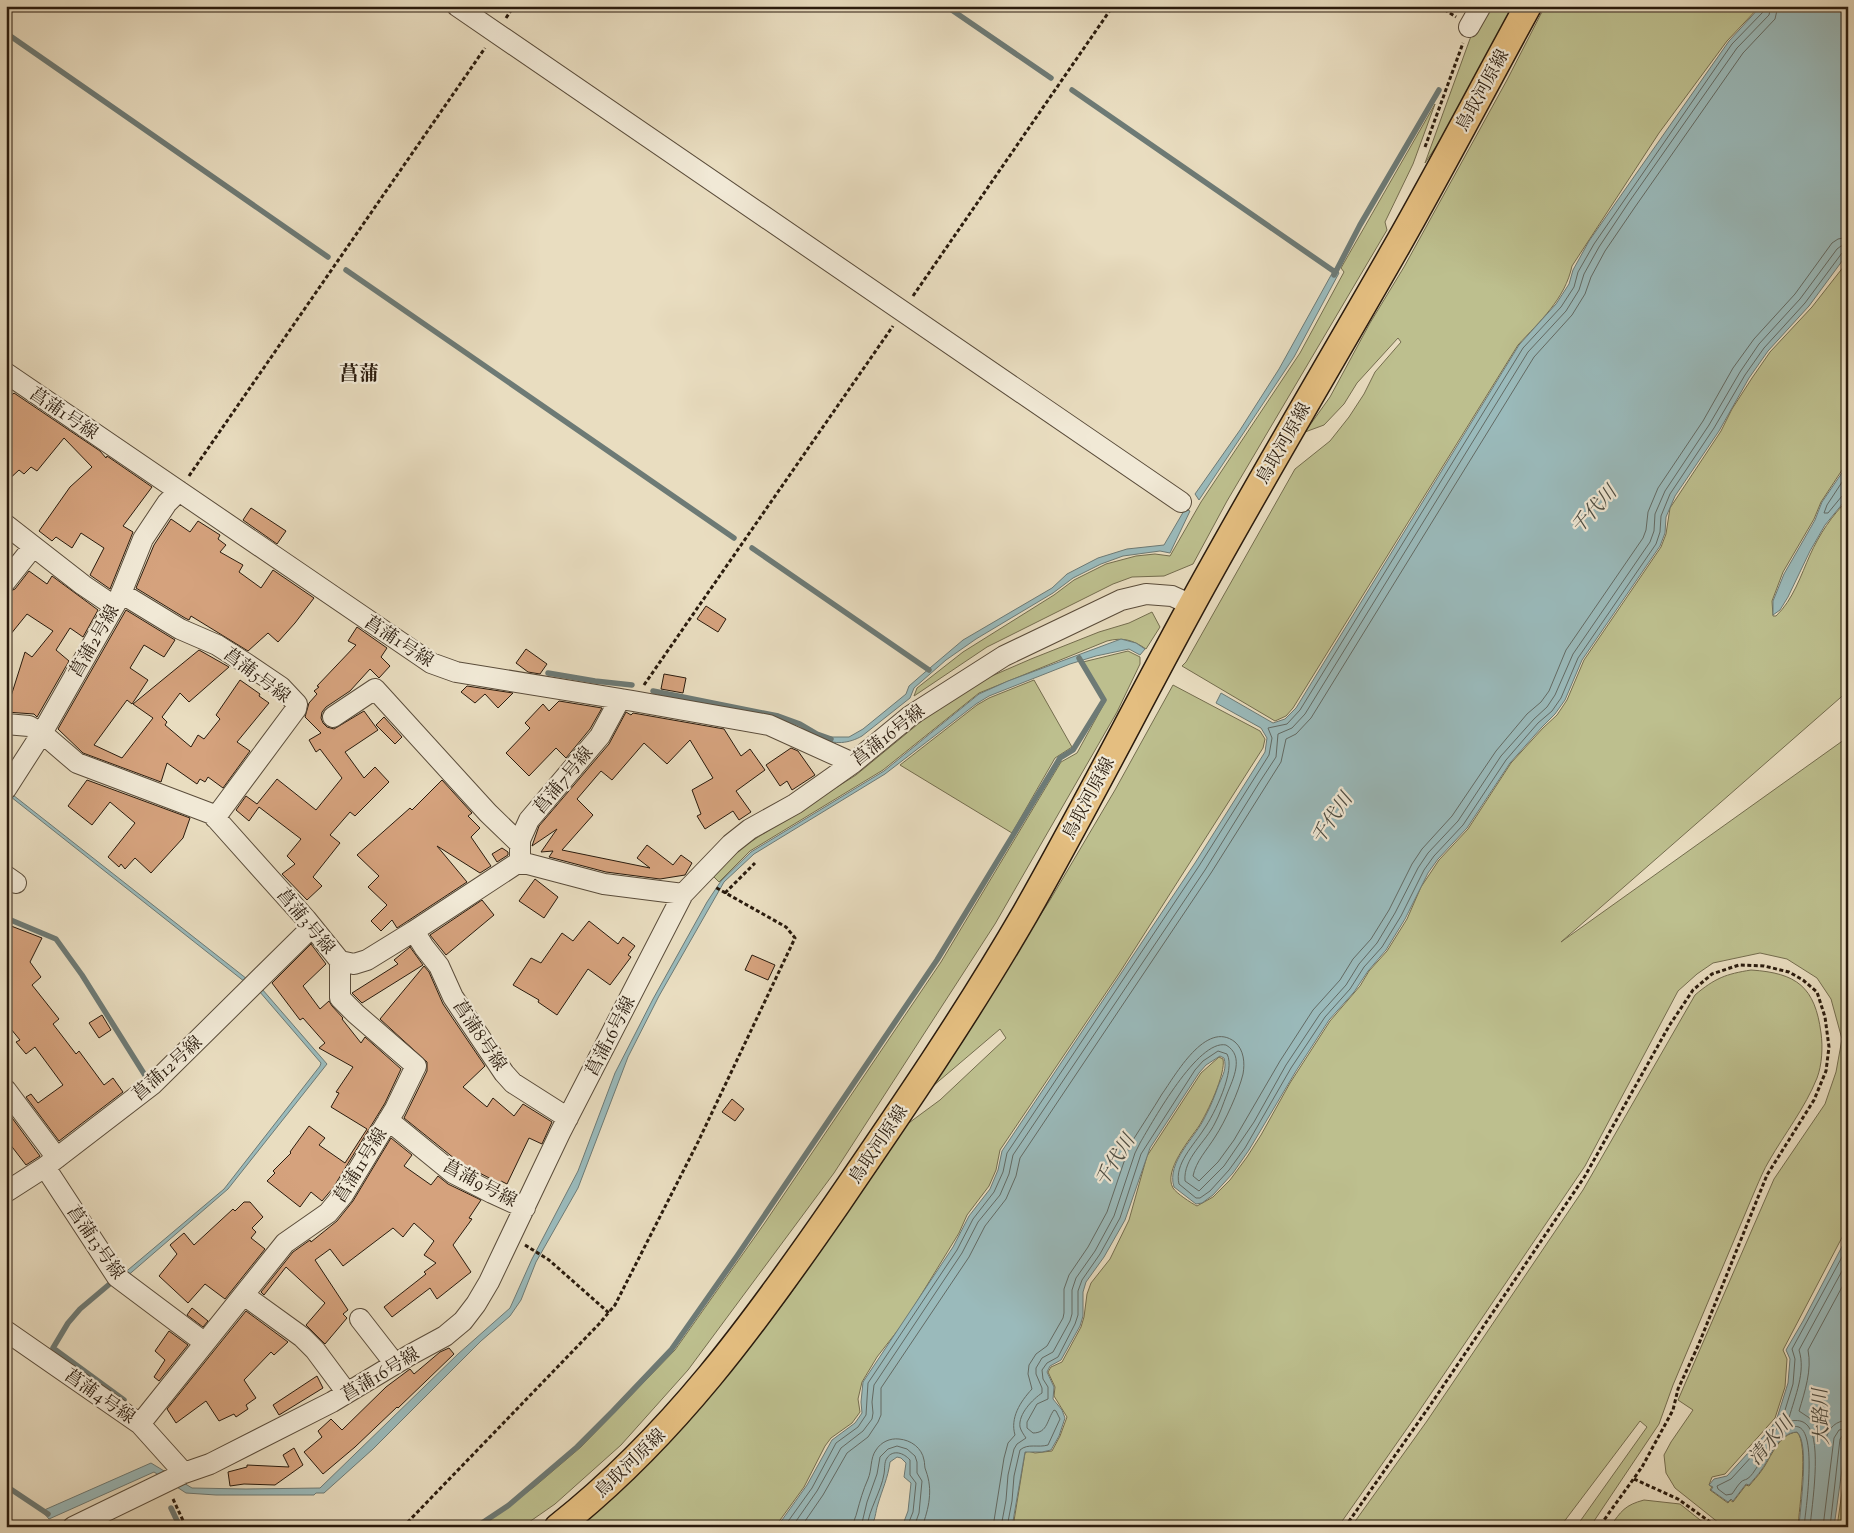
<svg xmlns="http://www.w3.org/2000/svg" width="1854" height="1533" viewBox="0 0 1854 1533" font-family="'Sorts Mill Goudy','Noto Serif JP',serif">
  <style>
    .green { fill: #bdbf8e; stroke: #746d4e }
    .water { fill: #9ababb; stroke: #6d7a75 }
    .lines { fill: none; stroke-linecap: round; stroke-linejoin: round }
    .shore { stroke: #626a64; stroke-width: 1 }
    .stream { stroke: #6d7a75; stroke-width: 5.5 }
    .building { fill: #d5a27d; stroke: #2a1b0d }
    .minor-casing { stroke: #5a4c3a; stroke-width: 22 }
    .major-casing { stroke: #2a1b0d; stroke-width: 29 }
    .path { stroke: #2a1b0d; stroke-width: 3; stroke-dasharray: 4 2.5; stroke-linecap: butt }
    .minor { stroke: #f1e9d6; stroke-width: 20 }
    .major { stroke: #e4be80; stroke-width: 26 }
    .labels { text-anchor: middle; stroke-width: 4.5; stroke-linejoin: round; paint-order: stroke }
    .street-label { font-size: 18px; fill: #2a1b0d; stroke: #f1e9d6 }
    .water-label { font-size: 19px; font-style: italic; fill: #4c4b41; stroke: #f1e9d6 }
    .quarter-label { font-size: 20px; font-weight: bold; fill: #2a1b0d; stroke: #f1e9d6 }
  </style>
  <rect width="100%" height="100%" fill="#e9ddc0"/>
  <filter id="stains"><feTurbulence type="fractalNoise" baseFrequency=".004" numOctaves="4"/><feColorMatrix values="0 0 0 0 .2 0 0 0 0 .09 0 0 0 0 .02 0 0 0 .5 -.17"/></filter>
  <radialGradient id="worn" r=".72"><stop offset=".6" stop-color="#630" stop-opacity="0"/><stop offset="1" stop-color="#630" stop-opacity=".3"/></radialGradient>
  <path class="green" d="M1485,6h29l-75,136 -14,21 50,-138z
    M1545,6h215l-33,35 -68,92 -87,133c-7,33 -32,55 -54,79l-225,363 -7,8 -11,5 -93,-55 4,-4 109,-193 35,-28 19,-24 15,-23 11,-22 26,-30 -3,-4 -41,45 -13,21 -20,21 -19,7 25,-35 40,-74 34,-56 103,-187z
    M1435,104l-22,60 -28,58 2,8 -160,271 -34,63 -29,12 -32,1 -19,7 -126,63 -73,49 3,-8 46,-36 91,-57 20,-15 32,-16 30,-8 19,-2 15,2 31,-54 99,-149 44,-81 -3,-4z
    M1848,261v200l-27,41 -7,17 -31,53 -11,29 1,15h3c17,-16 25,-41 34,-61 9,-20 22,-40 38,-55v191l-287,251 287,-205v489l-65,124 4,9 -2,28 -10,31 -50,56 -13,3 -3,8 3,2 -2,3 18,13 2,-3 3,2 13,-17 3,1c4,-5 9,-10 13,-16 9,-12 16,-36 35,-38 12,12 2,77 1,95h-74l-49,-39 -9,-15 -2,-18 7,-13 22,-32 -15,-10 96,-221 51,-75 11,-32 6,-33 -11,-40 -14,-21 -30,-19 -27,-6 -47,10 -16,11 -19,17 -93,175 -172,254 -75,107h-325l12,-74 3,-2 7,2 17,-2 8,-15 7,-19 -13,-21 1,-9 -7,-15 3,-5 11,-5 19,-35 3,-10 3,-23 4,-11 19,-24 19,-39 18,-64 54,-83 18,-16 4,2c3,15 -16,54 -24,67 -9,13 -36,45 -26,62 3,5 18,15 24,18l16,-9 17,-17 17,-23 14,-22 29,-52 40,-62 30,-35 9,-15 18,-20 20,-32 14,-32 18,-27 29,-31 43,-66 32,-35 14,-13 10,-15 17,-40 77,-113 5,-13 4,-26 51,-77 11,-22 20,-31 18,-26 42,-45z
    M1152,612l8,15 -14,22c-13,-9 -23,-12 -39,-8l-128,52 -96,77 -133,81 -31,31 -6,-6 31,-30 112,-71 73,-60 42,-30 60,-26 68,-27 30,-9z
    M1128,651l12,6v7l-23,48 -122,212 -161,249 -146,197 -67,75 -66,59 -33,23h-42l54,-40 47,-40 94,-97 89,-126 177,-262 120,-200 16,-9 29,-53 -23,-38z
    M1034,680l38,67 -17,11 -43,75 -112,-68 77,-60 12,-7z
    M1173,685l87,46 5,8 -2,9 -143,224 -120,178 -4,20 -7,16 -22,29 -8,18 -54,88 -28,36 -15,25 -4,17 2,13 -8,11 -21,15 -6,8 -21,41 -29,40h-200l169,-172 45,-59 113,-168 38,-28 66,-62 -6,-9 -67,57h-2l119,-186 65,-110z
    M1751,970c46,3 64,17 70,63 2,14 1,32 -4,45 -12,30 -32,55 -48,83 -5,8 -9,18 -13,27l-83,197 -14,39 -69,103h-14l71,-100 -7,-6 -80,106h-209l76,-106 156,-231 112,-195c20,-17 31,-21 56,-25z
    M1848,1450v77h-11z
    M1644,1500l36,4 29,23h-99c11,-16 15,-22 34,-27z"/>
  <path class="water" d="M1761,6h87v247l-39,53 -41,45 -19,27 -30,53 -44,65 -9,21 -1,16 -5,13 -78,114 -17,40 -10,14 -13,13 -32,36 -43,65 -29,31 -10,14 -23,46 -19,31 -18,21 -14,21 -25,28 -33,51 -47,79 -16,23 -20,22 -11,8 -6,1 -22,-17c-8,-25 22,-50 31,-70 6,-11 10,-22 14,-33 4,-9 8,-16 5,-26l-4,-2 -14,9 -7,8 -49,75 -25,72 -21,37 -18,25 -3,10v24l-3,10 -19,34 -11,6 -3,6 7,15 -1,12 9,11 3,8 -6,18 -8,14 -9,2h-17l-13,75h-110l6,-16 3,-28 -7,-6 2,-14 -5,-5 -4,-1 -7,5c-2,16 -8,28 -12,42 -3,9 -2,16 -8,23h-93l30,-42 25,-45 23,-17 7,-10 -1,-11 2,-20 90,-135 16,-31 21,-27 8,-19 4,-19 193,-288 70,-111 2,-14 -6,-10 -45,-25 5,-10 52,30 12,-4 11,-11 223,-363 37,-41 13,-20 4,-14 16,-29 140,-200z
    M1335,268l4,5 -45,84 -95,143 -4,-6 45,-64 39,-61z
    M1848,464v33l-23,28 -15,26 -22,46 -8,13 -7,5v-14l11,-27 31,-54 7,-18z
    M1185,509l5,2 -20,42 -10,-2 -37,5 -22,8 -28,14 -20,15 -77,46 -30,21 -32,28 -4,10 -48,38c-12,7 -29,10 -40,1h27l14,-8 43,-35 3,-8 15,-13 39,-33 89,-52 15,-14 31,-16 29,-9 37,-4z
    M1121,639l15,4 9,6 -5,6 -11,-6 -33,7 -26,8 -81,32 -13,8 -91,70 -131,80 -30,28 -65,114 -31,61 -50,131 -42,74 -15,38 -11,16 -29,25 -108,108 -49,44h-8l-2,2h-98l-30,-2 -32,-21 -105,47 -7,-8 109,-48 41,25 54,1 74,-1 138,-134 52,-46 22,-49 46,-88 37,-98 38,-74 54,-97 14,-21 30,-29 133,-81 95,-77 29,-13z
    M13,795l234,184 -2,3 -234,-185z
    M262,989l65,75 -99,125 -103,89 -3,-3 102,-86 96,-123 1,-3 -62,-72z
    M1848,1235v191l-14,101h-35c1,-19 11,-84 -2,-95 -19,1 -26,24 -35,37 -4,6 -9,11 -13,16l-3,-1 -13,17 -2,-2 -3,3 -17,-12 2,-3 -4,-2 5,-6 13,-3 44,-48 6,-10 11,-35 2,-24 -4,-9 17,-29z"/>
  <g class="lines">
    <path class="shore" d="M1848,473l-21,32 -3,8h4l14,-17 6,-2
      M1848,1276l-40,74c4,20 -3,41 -9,61l15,10 10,19 2,-1c3,-12 10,-18 22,-19
      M784,1527l28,-39 24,-45 22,-16 8,-12 2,-32 89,-133 16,-31 21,-27 9,-20 4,-19 192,-287 70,-111 3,-17 -4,-10 19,-4 13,-14 223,-362 38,-41 13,-20 4,-15 16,-28 138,-200 31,-32 2,-6
      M792,1527l25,-36 24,-43 22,-17 9,-12 1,-6 -1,-11 2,-17 88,-132 16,-31 22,-27 9,-21 4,-19 192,-285 54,-87 17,-26 2,-23 14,-6 13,-14 223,-362 38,-41 13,-21 5,-16 15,-27 30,-45 108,-154 32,-33 2,-9
      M801,1527l22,-32 24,-42 21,-16 10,-15 3,-7v-27l88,-131 16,-31 21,-27 10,-23 4,-18 191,-285 70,-111 5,-23 10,-5 15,-16 223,-361 38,-42 13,-21 6,-17 14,-26 30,-44 108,-154 32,-34 3,-13
      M853,1527c0,-6 3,-10 4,-15 3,-11 6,-22 11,-33 4,-9 2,-21 8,-29 5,-8 14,-12 23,-11 12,1 23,9 25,21 1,3 0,7 2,11 7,19 3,37 -4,56
      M861,1527l6,-25 10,-28 3,-17 8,-8 9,-3 10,3 8,7 2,6v11l5,8 -3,32 -5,14
      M867,1527c2,-18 14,-35 17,-53 1,-5 0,-12 3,-16 6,-9 17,-5 23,2v15l6,8 -3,29 -6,15
      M993,1527l11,-69 4,-15 7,-8c-5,-17 5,-33 17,-46l-4,-15 1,-9 7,-11 11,-8 16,-28 1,-5v-24l5,-14 19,-28 19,-35 21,-62 5,-10c10,-16 20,-31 29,-46 13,-18 44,-75 73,-52 9,8 10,21 8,32 -4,17 -18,48 -28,63 -8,13 -19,24 -22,39l6,5 19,-19 16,-22 46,-79 33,-51 27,-30 13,-21 18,-20 18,-29 23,-46 10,-15 30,-33 44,-65 31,-37 14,-12 8,-11 17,-41 77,-112 3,-8 2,-18 10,-24 45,-67 30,-53 21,-29 41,-45 37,-51 6,-4 10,-2
      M1001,1527l5,-27 2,-25 6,-26 3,-5 9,-6c-2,-3 -5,-7 -6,-11 -2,-13 13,-28 22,-34v-5l-6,-14v-6l6,-10 11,-6 17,-31 2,-7v-24l4,-12 19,-27 19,-35 21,-63 5,-10c13,-22 58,-104 86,-98 19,11 7,34 1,49 -4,10 -7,20 -12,29 -9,19 -32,35 -30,58l14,10 25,-25 30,-44 32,-57 34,-51 26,-29 13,-21 18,-21 18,-30 23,-45 10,-15 30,-32 43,-65 33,-37 13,-12 8,-12 18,-41 77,-112 4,-11 1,-17 10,-23 44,-66 31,-53 19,-28 41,-45 37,-50 4,-3 7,-1
      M1007,1527l5,-26 2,-25 6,-26c8,-7 18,-2 28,-5l12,-26 -4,-8 -2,-1c-7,9 -6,23 -21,23l-6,-5v-6l10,-18 11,-5v-12l-5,-8 -1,-9 5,-7 11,-6 17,-33 3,-9v-24l4,-11 18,-26 20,-36 21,-64 54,-84 8,-9 15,-10 9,3c9,16 -13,61 -23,75 -10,16 -30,35 -25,55l17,14h4l10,-7 19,-21 16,-22 46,-80 34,-51 25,-28 14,-22 18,-20 19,-31 23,-46 10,-14 29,-31 43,-65 32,-37 14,-12 9,-13 17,-40 78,-114 4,-12 1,-16 9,-22 44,-66 31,-53 19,-27 41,-45 37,-50 6,-2
      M1804,1527c1,-13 18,-118 -16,-98 -17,9 -20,23 -31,38 -2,3 -6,10 -10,12 -2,1 -4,1 -6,3 -4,4 -6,8 -9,12l-6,1 -8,-6 -1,-3 14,-7 44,-48 7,-11 11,-36 2,-25 -3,-10 56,-103
      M1810,1527c2,-22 12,-85 -2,-101 -5,-6 -11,-6 -18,-5l-1,-3c6,-22 17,-46 10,-68l49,-90
      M1823,1527l11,-89 5,-8 9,-2
      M1830,1527l10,-88 3,-4 5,-1"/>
    <path class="stream" d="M946,6l105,72
      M6,33l322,224
      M1072,90l263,182
      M346,270l388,268
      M1334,275l26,-50 79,-135
      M752,548l177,122
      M548,673l47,8 37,4
      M653,691l125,25 22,8 17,10 14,5
      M6,918l50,21 26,36 66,105
      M112,1282l-32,27 -12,14 -15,25 71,52
      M6,1486l42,28
      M171,1508l9,19
      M476,1527l33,-22 68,-58 36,-36 58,-61 66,-94 200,-296 123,-202 13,-8 31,-50 -25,-42"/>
  </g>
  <path class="building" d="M14,393l86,58 6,7 1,-2 45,31 -29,39 10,6 -23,57 -20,-14 14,-27 -23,-15 -9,15 -16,-11 -4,4 -13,-10 31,-44 22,-20 -28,-29 -27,33 -6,-4 -7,7 -5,-4 -13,12v-82z
    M251,508l35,23 -9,13 -34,-24z
    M171,519l19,13 8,-11 22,14 -2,4 8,6 -6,7 23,13 -4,7 22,16 12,-18 41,28 -19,25 -17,19 -10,-9 -20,18 -57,-35 -2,4 -4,-2 -49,-30 18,-43z
    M29,571l18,13 5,-8 46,34 -15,27 -13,-9 -14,22 13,11 -32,56 -3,-3 -28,-2 19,-60 7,5 21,-26 -26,-17 -21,26v-47l9,-4z
    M706,606l20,13 -8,13 -21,-13z
    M126,610l49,30 -11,17 -20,-12 -14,23 18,12 -16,24 -5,-4 -33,45 28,13 31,-40 -20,-14 66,-54 30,17 -40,35 -9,-9 -18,24 5,5 -2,3 26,22 7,-12 6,4 16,-20 -4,-4 24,-35 20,14 -1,2 10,7 -32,39 13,9 -27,37 -15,-11 -3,5 -5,-3 -3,5 -30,-21 -6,19 -78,-29 -25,-24z
    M357,627l30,21 -6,9 9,9 -11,12 -9,-9 -20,22 -24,16 -4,5 -1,6 2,5 4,4 7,2 30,-18 14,19 -33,22 19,26 11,-11 14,15 -34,34 -5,-4 -20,23 10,8 -27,34 9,9 -15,14 -25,-26 13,-10 -8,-8 14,-17 -42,-32 -10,14 -13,-11 10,-14 11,8 20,-25 39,31 26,-32 -22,-29 -4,3 -7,-12 12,-7 -16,-16 4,-14 8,-9 -3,-3 5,-4 -2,-1 39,-41 -8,-4z
    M526,649l21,15 -7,10 -12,-2 -12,-9z
    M664,674l22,4 -3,15 -22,-4z
    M467,686l46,7 -15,15 -13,-14 -10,9 -14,-11z
    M559,701l43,7 -12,21 -24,29 -10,-10 -27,28 -23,-23 24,-25 -5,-5 18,-19 6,7z
    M626,712l5,3 2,-2 91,16 17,27 9,-7 15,21 -29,21 15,21 -12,8 -6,-9 -28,18 -8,-13 4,-2 -9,-24 21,-12 -23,-38 -23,24 -23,-21 -32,37 -11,-9 -24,28 16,16 -31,35 88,18 -13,-10 10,-13 26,20 8,-10 11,8 -7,12 -25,4 -54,-7 -57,-15 4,-6 -12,1 16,-23 -25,17 7,-20 70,-82z
    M384,717l18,20 -7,7 -19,-19z
    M791,748l7,3 17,24 -23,15 -5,-9 -7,5 -14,-21z
    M87,780l103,38 -7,20 -32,35 -16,-15 -10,11 -4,-5 -2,3 -11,-10 27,-34 -25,-21 -18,23 -24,-19z
    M442,780l30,33 -4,3 12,12 -9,9 20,29 -11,7 -43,-27 30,36 -70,46 -5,-8 -11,11 -10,-10 16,-16 -19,-18 11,-11 -22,-21 53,-47 2,2z
    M502,848l6,4v3l-11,7 -5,-8z
    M535,879l23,18 -14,21 -25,-17z
    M482,900l12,15 -48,40 -16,-20z
    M589,921l29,23 5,-7 12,9 -7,9 3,2 -21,28 -22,-16 -31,46 -19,-13 1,-2 -26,-15 18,-27 10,5 21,-30 11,8z
    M6,924l36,14 -12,24 11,15 -9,8 27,34 -6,5 23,30 3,-3 25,34 9,-7 10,14 -64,49 -33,-44 5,-3 7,9 25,-18 -28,-38 -9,7 -10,-12 4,-2 -14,-17z
    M311,944l15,20 -23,22 17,23 9,-8 3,5 11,12 -1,1 19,24 4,-6 36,32 -16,34 -52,85 -11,13 -11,-9 -11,15 -33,-26 8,-8 -2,-2 18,-18 -1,-1 19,-26 16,12 -6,7 26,18 22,-34 -36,-22 8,-14 -3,-1 17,-25 -34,-19 6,-5 -22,-25 -3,2 -28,-37z
    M410,947l13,18 -61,38 -10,-10 46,-29 -4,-4z
    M752,955l23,10 -7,15 -23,-10z
    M424,966l5,6 14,32 42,62 -22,21 24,20 6,-9 21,18 9,-12 29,18 -10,22 -13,-6 -22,46 -6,-3 -2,2 -39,-20 -56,-45 23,-47v-9l-47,-43z
    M102,1015l9,15 -12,8 -10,-15z
    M732,1099l12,10 -9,12 -13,-9z
    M7,1111l33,45 -14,9 -20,-26z
    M391,1138l21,17 -8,11 27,19 7,-9 10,8 33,16 -12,18 3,1 -19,26 18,27 -34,27 -7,-11 -38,29 -8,-10 42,-33 -2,-2 12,-9 -12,-8 10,-14 -20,-18 -11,14 -10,-9 -50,38 -13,-17 -15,11 33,50 -5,4 4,4 -22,26 -19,-19 19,-22 -39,-36 -22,28 -3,-3 32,-40 17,-12 1,2 26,-21 16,-20z
    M244,1202h6l13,15 -11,11 4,4 -5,6 14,11 -40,50 -20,-15 -17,19 -29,-27 18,-22 -7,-9 14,-12 10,12 39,-36 2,2z
    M192,1308l16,13 -5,6 -16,-12z
    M246,1311l42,31 -14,13 -3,-3 -27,28 12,18 -10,7 2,4 -12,8 -2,-3 -15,7 -13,-20 -30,22 -9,-14z
    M169,1331l19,14 -29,36 -5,-4 11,-17 -10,-9z
    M449,1348l5,6 -56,54 -1,-1 -42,40 -32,27 -19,-22 18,-15 -4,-6 13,-12 11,11 44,-43 24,-18 4,5 26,-22z
    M317,1376l6,12 -44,27 -6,-10z
    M294,1448l9,17 -28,20 -31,-1 -14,2 -2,-14 19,-5v-2l42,2 -6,-12z"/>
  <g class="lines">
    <g class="minor-casing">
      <path id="minor" d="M457,6l724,496
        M1469,27l12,-21
        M6,373l425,290 25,9 177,29 136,24 84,38
        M6,525l77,60 31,21
        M6,581l27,-34
        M121,593l59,36 37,16 30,19 34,23 16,17 -1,5 -81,109
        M333,717l42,-28 113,124 31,30
        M6,724l23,2 13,7 35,30 135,51 94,105 34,42 14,3 13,-4 47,-29 102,-67h12l76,20 79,10
        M6,789l36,-56 78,-137 23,-57 24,-36 12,-12
        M520,856v-16l9,-20 71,-84 20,-37
        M6,876l10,7
        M414,931l10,16 15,19 14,31 51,76 9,10 55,35
        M6,1090l51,68
        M388,1120l65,53 39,20 33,15
        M45,1167l72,110 88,66
        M6,1192l39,-25 108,-83 159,-157
        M244,1295l58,42 13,13 32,43
        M360,1319l35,45
        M6,1331l134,93 44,49
        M140,1424l145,-181 43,-30 15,-18 52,-86 21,-43 -60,-52 -16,-16v-37
        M73,1527l111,-54 26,-9 122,-62 78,-47 35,-19 18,-15 13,-17 13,-22 71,-149 123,-239 48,-50 19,-15 45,-25 58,-41 57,-47 94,-60 117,-56 25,-6 26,2 20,9"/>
    </g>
    <g class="major-casing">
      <path id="major" d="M558,1527c115,-91 196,-203 279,-323 65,-95 130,-190 188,-290 57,-100 109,-203 164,-304 67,-123 139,-243 208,-364 45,-79 87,-160 131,-240"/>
    </g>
    <path class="path" d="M1439,6l17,11
      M506,18l8,-12
      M1425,147l38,-104
      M913,296l200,-290
      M189,476l296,-428
      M644,685l249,-359
      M725,893l30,-30
      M525,1245l24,15 60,53
      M1634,1479l44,20 39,28
      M173,1499l13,28
      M403,1527l196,-203 16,-19 83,-163 97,-204 -9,-11 -71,-40
      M1345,1527l86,-123 154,-228 84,-150 24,-36 19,-16 27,-9 25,1 25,6 14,8 14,12 8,25 4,30 -3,24 -12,29 -47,75 -69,171 -20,43 -5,21 -31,57 -43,60"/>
    <use href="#minor" class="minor"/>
    <use href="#major" class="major"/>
  </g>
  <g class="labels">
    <g class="street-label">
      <text transform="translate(1482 90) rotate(-61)" y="6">鳥取河原線</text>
      <text transform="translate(64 413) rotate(34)" y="6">菖蒲1号線</text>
      <text transform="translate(1283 443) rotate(-60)" y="6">鳥取河原線</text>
      <text transform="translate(94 641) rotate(-60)" y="6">菖蒲2号線</text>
      <text transform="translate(399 641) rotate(33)" y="6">菖蒲1号線</text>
      <text transform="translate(257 675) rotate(37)" y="6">菖蒲5号線</text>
      <text transform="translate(888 735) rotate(-38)" y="6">菖蒲16号線</text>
      <text transform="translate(563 780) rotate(-50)" y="6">菖蒲7号線</text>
      <text transform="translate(1088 798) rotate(-62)" y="6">鳥取河原線</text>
      <text transform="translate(306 921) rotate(50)" y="6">菖蒲3号線</text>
      <text transform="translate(480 1035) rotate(56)" y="6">菖蒲8号線</text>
      <text transform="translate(610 1036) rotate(-63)" y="6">菖蒲16号線</text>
      <text transform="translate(167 1068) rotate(-42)" y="6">菖蒲12号線</text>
      <text transform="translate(878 1144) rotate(-56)" y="6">鳥取河原線</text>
      <text transform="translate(360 1165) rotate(-58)" y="6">菖蒲11号線</text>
      <text transform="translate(480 1183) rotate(28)" y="6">菖蒲9号線</text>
      <text transform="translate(96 1242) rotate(55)" y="6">菖蒲13号線</text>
      <text transform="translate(380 1374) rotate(-31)" y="6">菖蒲16号線</text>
      <text transform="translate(100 1396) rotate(35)" y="6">菖蒲4号線</text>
      <text transform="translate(630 1463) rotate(-44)" y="6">鳥取河原線</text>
    </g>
    <g class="water-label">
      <text transform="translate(1593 509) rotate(-47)" y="7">千代川</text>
      <text transform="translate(1331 818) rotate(-56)" y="7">千代川</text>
      <text transform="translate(1114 1160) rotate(-58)" y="7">千代川</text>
      <text transform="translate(1820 1417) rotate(-92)" y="7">大路川</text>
      <text transform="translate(1770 1440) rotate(-49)" y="7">清水川</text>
    </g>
    <g class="quarter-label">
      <text x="359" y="380">菖蒲</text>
    </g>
  </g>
  <rect width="1854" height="1533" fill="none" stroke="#e9ddc0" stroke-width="25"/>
  <rect x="8" y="8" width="1839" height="1518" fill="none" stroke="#2a1b0d" stroke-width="2.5"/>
  <rect x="12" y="12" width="1829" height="1508" fill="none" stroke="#2a1b0d"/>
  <rect width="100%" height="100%" filter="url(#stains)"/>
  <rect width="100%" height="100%" fill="url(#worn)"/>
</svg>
